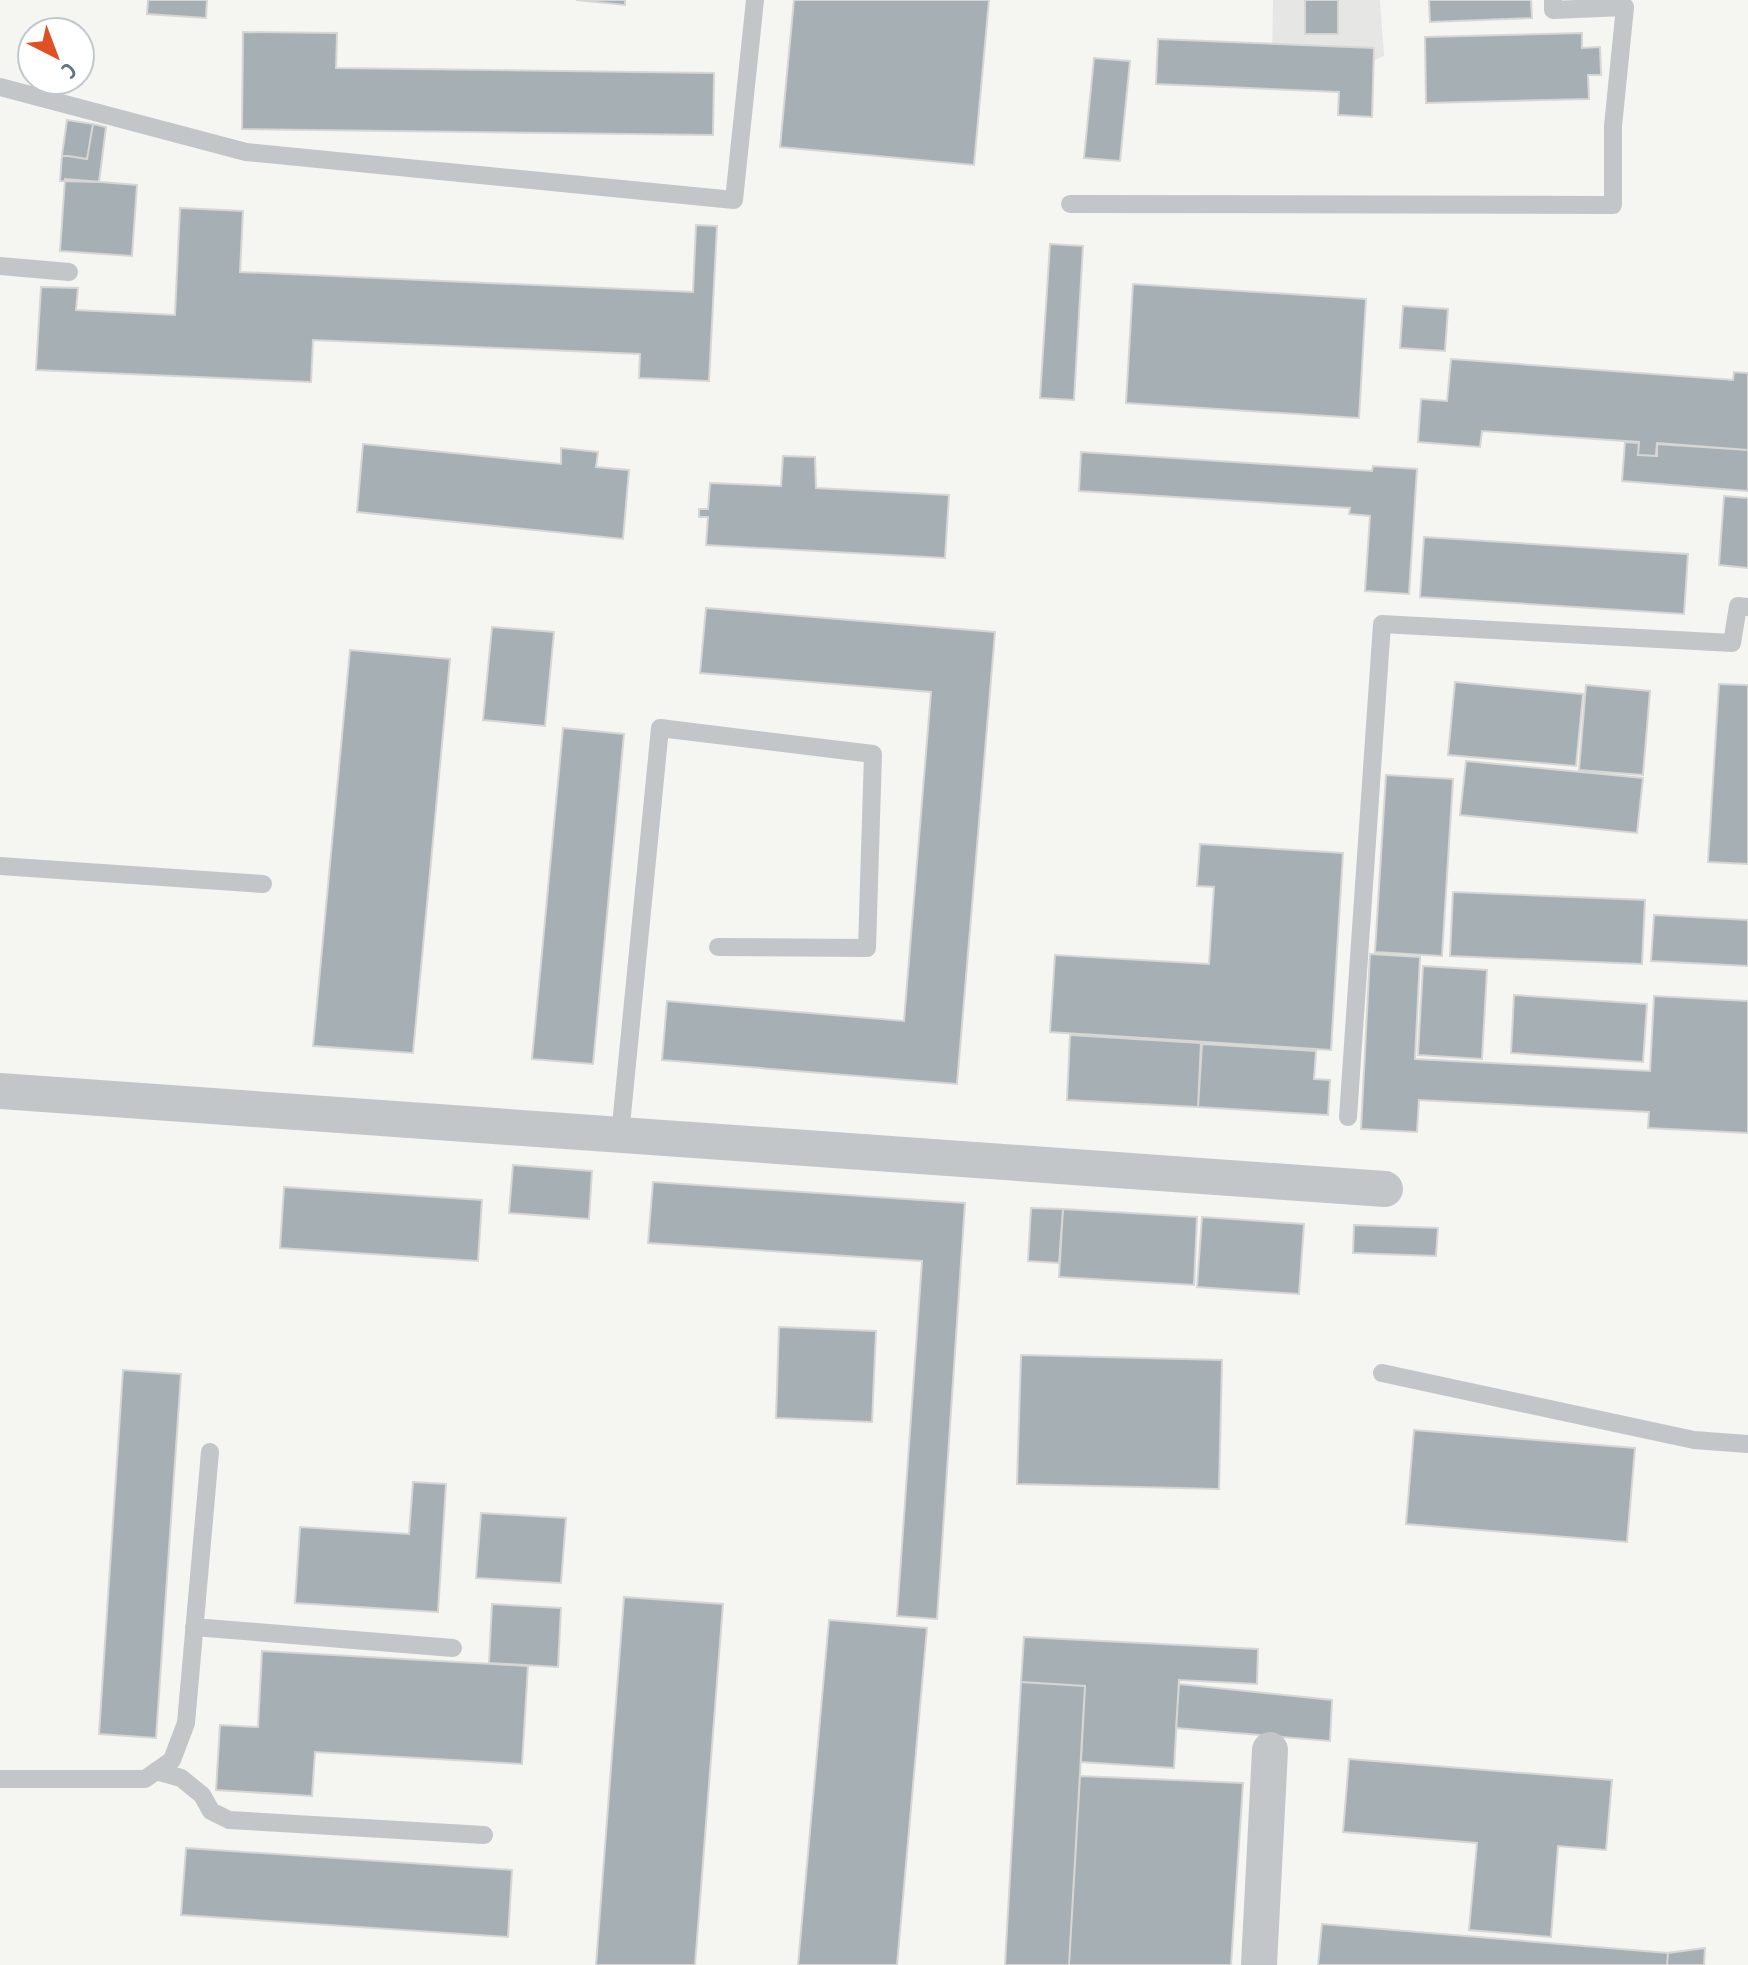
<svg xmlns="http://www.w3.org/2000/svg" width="1748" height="1965" viewBox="0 0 1748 1965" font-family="'PT Sans Narrow',sans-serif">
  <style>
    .built { fill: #e6e7e5 }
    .building { fill: #a6afb4; stroke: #d6d6d4; stroke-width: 2 }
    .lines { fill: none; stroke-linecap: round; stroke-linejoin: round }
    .lane { stroke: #c2c6c9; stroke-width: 18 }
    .street { stroke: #c2c6c9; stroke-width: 36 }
  </style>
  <rect width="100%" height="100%" fill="#f5f5f1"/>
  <path class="built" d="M1273,0h107l4,56 -26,11 -86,-3z"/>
  <path class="building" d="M148,0h59l-1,18 -59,-4z
    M576,0h49v5z
    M794,0h195l-15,165 -194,-18z
    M1305,0h33v34h-33z
    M1429,0h102l1,18 -102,4z
    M243,32l94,1 -1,35 378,5 -1,62 -471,-6z
    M1582,33v15l18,-1 1,28h-13l1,24 -163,4 -1,-66z
    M1158,39l216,9 -2,69 -34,-2 1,-23 -183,-8z
    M1094,58l36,3 -10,100 -36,-3z
    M67,120l26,4 -6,35 -25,-4z
    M67,120l26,4 -6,35 -25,-4z
    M93,124l13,3 -7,55 -39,-1 2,-26 25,4z
    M65,179l72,6 -5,71 -72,-5z
    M180,208l63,3 -3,61 453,20 3,-67 21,1 -8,155 -70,-3 1,-24 -327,-14 -2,42 -275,-12 5,-83 37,1 -2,22 99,5z
    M1050,244l33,2 -9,154 -34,-2z
    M1133,284l233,15 -7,119 -233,-15z
    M1403,306l45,3 -3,42 -45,-3z
    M1451,359l282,21 1,-8 14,1v77l-91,-7 -1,13 -18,-1 1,-13 -157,-11 -2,16 -62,-5 3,-43 26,2z
    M1625,442l14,1 -1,12 19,1v-12l91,6v41l-126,-10z
    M363,444l198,20v-16l37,4 -2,15 33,3 -6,69 -266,-27z
    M1081,452l291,19 1,-5 44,3 -8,125 -44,-3 5,-75 -21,-2 1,-6 -271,-17z
    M783,456l32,1 1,31 133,7 -4,63 -239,-13 2,-28h-9v-8h9l2,-26 71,3z
    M1724,496l24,2v70l-29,-3z
    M1424,537l264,17 -4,60 -264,-17z
    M706,608l289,24 -38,452 -295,-24 5,-59 237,20 27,-329 -231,-19z
    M492,627l62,5 -9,94 -62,-6z
    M350,650l100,9 -37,394 -100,-7z
    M1455,682l128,12 -7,72 -128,-11z
    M1719,684l29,1v179l-40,-2z
    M1586,685l64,6 -7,84 -64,-5z
    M563,728l61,6 -31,330 -61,-5z
    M1466,761l177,17 -6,55 -177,-18z
    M1386,775l67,4 -11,177 -67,-4z
    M1200,844l143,9 -12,197 -281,-18 5,-77 154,9 5,-77 -17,-1z
    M1453,892l192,8 -3,64 -192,-8z
    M1654,915l94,5v46l-97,-5z
    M1370,954l50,3 -5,102 235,12 4,-75 94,5v132l-100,-5 1,-16 -230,-12 -2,32 -56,-3z
    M1423,966l64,4 -5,89 -64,-4z
    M1514,995l133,9 -4,58 -132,-9z
    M1070,1035l131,8 -3,64 -131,-7z
    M1202,1044l114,7 -2,28 16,1 -2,35 -130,-8z
    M513,1165l79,6 -3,48 -80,-6z
    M653,1182l312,21 -28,416 -40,-3 25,-355 -274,-18z
    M284,1187l198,13 -4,61 -198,-13z
    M1031,1208l32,1 -4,54 -31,-2z
    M1063,1209l134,8 -3,68 -135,-8z
    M1202,1217l102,7 -5,70 -102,-7z
    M1354,1225l84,3 -2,28 -83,-3z
    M779,1327l97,4 -4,91 -96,-4z
    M1021,1355l201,5 -3,129 -202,-5z
    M123,1370l58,4 -25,364 -57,-4z
    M1414,1430l221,18 -8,94 -221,-18z
    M413,1482l33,2 -8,128 -143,-9 5,-76 109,7z
    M481,1513l85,5 -5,65 -85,-5z
    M624,1597l99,7 -28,361h-99z
    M492,1604l69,4 -3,59 -69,-4z
    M829,1620l98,8 -30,337h-99z
    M1024,1637l234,12 -1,35 -78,-4 -5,88 -93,-6 4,-76 -64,-4z
    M262,1651l266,15 -6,98 -207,-12 -3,44 -96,-6 4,-65 38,2z
    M1021,1682l64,4 -16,279h-64z
    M1179,1684l153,16 -2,41 -154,-13z
    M1349,1759l263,21 -6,70 -48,-4 -7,91 -82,-7 8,-87 -134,-11z
    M1080,1776l163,7 -12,182h-162z
    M186,1848l326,22 -4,67 -327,-22z
    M1322,1924l346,29 -1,12h-349z
    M1705,1948l-1,17h-37l1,-12z"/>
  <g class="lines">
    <path class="lane" d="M0,87l246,65 488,48 21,-200
      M1070,204l543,1v-79l12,-119 -72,3v-10
      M0,266l69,6
      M0,866l263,18
      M1348,1117l34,-493 350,19 6,-37 10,1
      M620,1135l40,-407 213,26 -6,194 -149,-1
      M1382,1373l312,67 54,4
      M194,1627l259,21
      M156,1771l25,7 21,17 9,16 18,9 255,15
      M0,1779h145l27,-19 14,-37 24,-271"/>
    <path class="street" d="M0,1091l1385,98
      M1259,1965l11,-215"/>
  </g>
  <g transform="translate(56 56) rotate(138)"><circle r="38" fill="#ffffff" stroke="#c1c8cd" stroke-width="2"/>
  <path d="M0-6L14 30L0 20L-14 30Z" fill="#e15025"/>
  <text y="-12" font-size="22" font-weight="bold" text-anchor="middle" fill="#647582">С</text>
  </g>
</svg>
